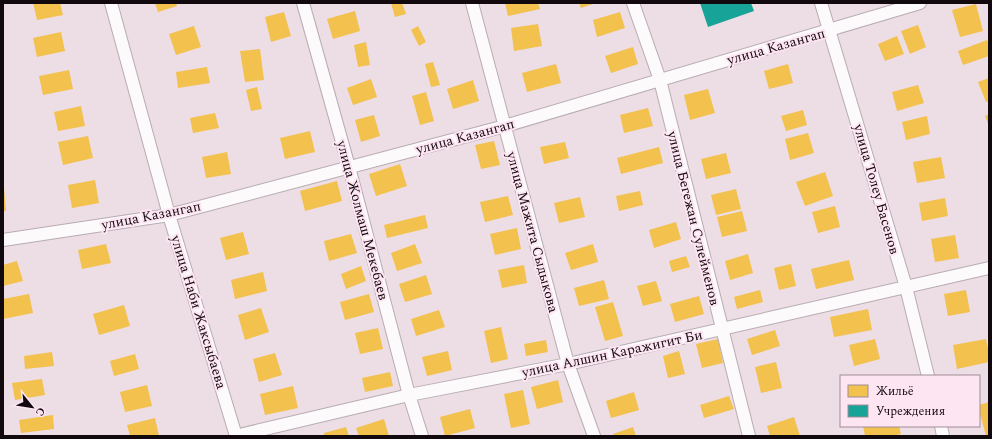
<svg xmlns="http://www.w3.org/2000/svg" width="992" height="439" viewBox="0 0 992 439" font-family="Spectral,serif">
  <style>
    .homes { fill: #f2c14e }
    .public { fill: #17a398 }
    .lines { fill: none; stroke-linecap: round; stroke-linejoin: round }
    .street-casing { stroke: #b8acb2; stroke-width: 14 }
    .street { stroke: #fcfafb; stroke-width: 12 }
    .labels { text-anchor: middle; stroke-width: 4; stroke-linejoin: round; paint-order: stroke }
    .street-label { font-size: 14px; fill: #12090e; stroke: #fde5f2 }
  </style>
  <rect width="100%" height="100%" fill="#eddde5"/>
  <path class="homes" d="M33,3h27l3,12 -26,5z
    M155,3h21l1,3 -19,6z
    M391,3h11l4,11 -11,3z
    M505,3h33l2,6 -32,7z
    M579,3h17l-15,5z
    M976,4l7,27 -23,6 -8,-27z
    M355,11l5,20 -27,8 -6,-20z
    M284,12l7,24 -20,6 -6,-25z
    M620,12l5,16 -28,9 -4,-17z
    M538,24l4,22 -28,5 -3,-23z
    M918,25l8,22 -16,7 -9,-23z
    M194,26l7,21 -25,8 -7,-21z
    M418,26l8,16 -7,4 -8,-16z
    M61,32l4,19 -28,6 -4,-19z
    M897,36l7,18 -19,7 -7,-17z
    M987,40l2,5v11l-26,9 -5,-14z
    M366,42l4,23 -12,2 -4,-22z
    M633,47l5,17 -27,9 -6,-17z
    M260,49l4,31 -19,2 -5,-31z
    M433,62l7,23 -9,2 -6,-23z
    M556,64l5,19 -34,9 -5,-19z
    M788,64l5,19 -24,6 -5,-18z
    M207,67l3,16 -32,5 -2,-16z
    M69,70l4,19 -30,6 -4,-19z
    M989,78v23l-3,1 -8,-20z
    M371,79l6,18 -24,8 -6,-17z
    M473,80l6,21 -26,8 -6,-20z
    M918,85l6,18 -27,8 -5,-19z
    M257,87l5,22 -11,2 -5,-21z
    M708,89l7,24 -25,7 -6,-25z
    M426,92l8,29 -14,4 -8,-29z
    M81,106l4,20 -27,5 -4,-19z
    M648,108l5,18 -29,7 -4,-18z
    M803,110l4,15 -21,6 -5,-15z
    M215,113l4,15 -26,5 -3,-15z
    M989,114v12l-4,-10z
    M374,115l6,21 -19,6 -6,-22z
    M927,116l3,18 -24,6 -4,-18z
    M310,131l5,21 -30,7 -5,-21z
    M808,133l6,20 -24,7 -5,-21z
    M88,136l5,22 -30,7 -5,-23z
    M494,141l6,24 -19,4 -6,-24z
    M565,142l4,16 -25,6 -4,-17z
    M659,147l4,16 -42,11 -4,-16z
    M227,152l4,22 -25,4 -4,-21z
    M726,153l5,20 -25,6 -5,-20z
    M941,157l4,21 -28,5 -4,-21z
    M400,164l7,22 -31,10 -7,-22z
    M825,172l8,24 -28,10 -9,-24z
    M95,180l4,23 -27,5 -4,-23z
    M337,181l5,20 -37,10 -5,-20z
    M3,187h1l2,24h-3z
    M736,189l5,20 -25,6 -5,-20z
    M640,191l3,14 -24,6 -3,-15z
    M508,196l5,19 -28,7 -5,-20z
    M580,197l5,20 -26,6 -5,-20z
    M945,198l3,18 -26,5 -3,-18z
    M835,206l5,21 -22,6 -6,-21z
    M742,211l5,20 -25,6 -5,-20z
    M425,215l3,13 -41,10 -3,-13z
    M676,222l5,17 -27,9 -5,-18z
    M517,228l4,21 -26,6 -5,-21z
    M243,232l6,22 -23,6 -6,-22z
    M351,234l6,19 -28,8 -5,-20z
    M955,235l4,23 -24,4 -4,-23z
    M106,244l5,19 -29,6 -4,-19z
    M415,244l7,19 -25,8 -6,-18z
    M593,244l5,18 -27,8 -6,-17z
    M748,254l5,19 -23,7 -5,-19z
    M686,256l4,11 -18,5 -3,-11z
    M849,260l5,20 -38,9 -5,-20z
    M17,261l6,20 -20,5v-21z
    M791,264l5,22 -17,4 -5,-22z
    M524,265l3,18 -25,5 -4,-18z
    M361,266l5,15 -20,8 -5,-15z
    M263,272l4,19 -32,8 -4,-19z
    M426,275l6,19 -27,8 -6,-18z
    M604,280l5,19 -30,7 -5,-18z
    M656,281l6,20 -19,5 -6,-20z
    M760,290l3,12 -26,7 -3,-12z
    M966,290l4,22 -22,4 -4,-22z
    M29,294l4,19 -30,6v-20z
    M369,294l5,18 -29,8 -5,-18z
    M699,296l5,18 -29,8 -5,-18z
    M613,302l10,34 -18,5 -10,-34z
    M124,305l6,21 -31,9 -6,-21z
    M261,308l8,24 -24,8 -7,-25z
    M868,309l4,21 -38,7 -4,-20z
    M439,310l6,17 -29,9 -5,-17z
    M501,327l7,32 -17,4 -7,-32z
    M378,328l5,21 -23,5 -5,-21z
    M775,330l5,16 -28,9 -5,-16z
    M718,339l5,24 -21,5 -6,-24z
    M875,339l5,20 -26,7 -5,-21z
    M986,339l3,15v8l-32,7 -4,-24z
    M546,340l2,12 -22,4 -2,-12z
    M448,351l4,19 -25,6 -5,-19z
    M679,351l6,23 -17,4 -5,-22z
    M52,352l2,14 -29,3 -1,-13z
    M275,353l7,22 -23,7 -6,-23z
    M135,354l4,15 -25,7 -4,-15z
    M776,362l6,26 -21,5 -6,-26z
    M390,372l3,14 -28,6 -3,-14z
    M42,379l3,16 -30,5 -3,-17z
    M558,380l5,22 -26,7 -6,-22z
    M147,385l5,21 -27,6 -5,-20z
    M293,386l5,22 -33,7 -5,-21z
    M523,390l7,34 -19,4 -7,-34z
    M634,392l5,18 -28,8 -5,-17z
    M729,396l5,13 -30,9 -4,-13z
    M989,402v34h-3l-7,-26v-5z
    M470,409l5,19 -30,8 -5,-19z
    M53,415l1,14 -33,4 -2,-13z
    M794,417l6,19h-30l-3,-10z
    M155,418l4,18h-29l-3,-11z
    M384,419l5,17h-30l-3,-8z
    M863,426h36l2,8 -9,2h-27z
    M346,427l3,9h-25v-3z
    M633,427l3,9h-22l-1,-2z"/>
  <path class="public" d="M700,3h51l3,8 -46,16z"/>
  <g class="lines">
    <g class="street-casing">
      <path id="street" d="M111,3l58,212 67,221
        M303,3l46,164 60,228 13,41
        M472,3l96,361 26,72
        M633,3l27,77 89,356
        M821,3l85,284 22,89
        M3,240l166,-25 336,-89 415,-123
        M941,426l2,10
        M235,436l174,-41 159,-31 421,-96"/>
    </g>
    <use href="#street" class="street"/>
  </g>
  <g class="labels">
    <g class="street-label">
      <text transform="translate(776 46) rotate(-16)" y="5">улица Казангап</text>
      <text transform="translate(465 136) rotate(-15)" y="5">улица Казангап</text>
      <text transform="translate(877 189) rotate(74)" y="5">улица Толеу Басенов</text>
      <text transform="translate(151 215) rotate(-11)" y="5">улица Казангап</text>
      <text transform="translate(694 218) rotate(76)" y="5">улица Бегежан Сулейменов</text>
      <text transform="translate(363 220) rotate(75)" y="5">улица Жолмаш Мекебаев</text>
      <text transform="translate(533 232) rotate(75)" y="5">улица Мажита Сыдыкова</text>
      <text transform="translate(199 312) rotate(73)" y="5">улица Наби Жаксыбаева</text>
      <text transform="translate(612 353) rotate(-12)" y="5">улица Алшин Каражигит Би</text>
    </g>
  </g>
  <rect width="992" height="439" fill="none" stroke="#12090e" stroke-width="8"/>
  <rect x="840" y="375" width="140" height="52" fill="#fde5f2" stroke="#9f8d97"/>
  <rect x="848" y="385" width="20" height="12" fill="#f2c14e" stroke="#9f8d97"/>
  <text x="876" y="395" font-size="12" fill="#12090e">Жильё</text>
  <rect x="848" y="405" width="20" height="12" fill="#17a398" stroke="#9f8d97"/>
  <text x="876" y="415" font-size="12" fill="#12090e">Учреждения</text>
  <g transform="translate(32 407) rotate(120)" stroke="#fde5f2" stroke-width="3" paint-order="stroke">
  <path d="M0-3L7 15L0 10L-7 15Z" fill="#12090e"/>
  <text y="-6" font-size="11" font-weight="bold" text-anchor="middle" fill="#12090e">С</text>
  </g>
</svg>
